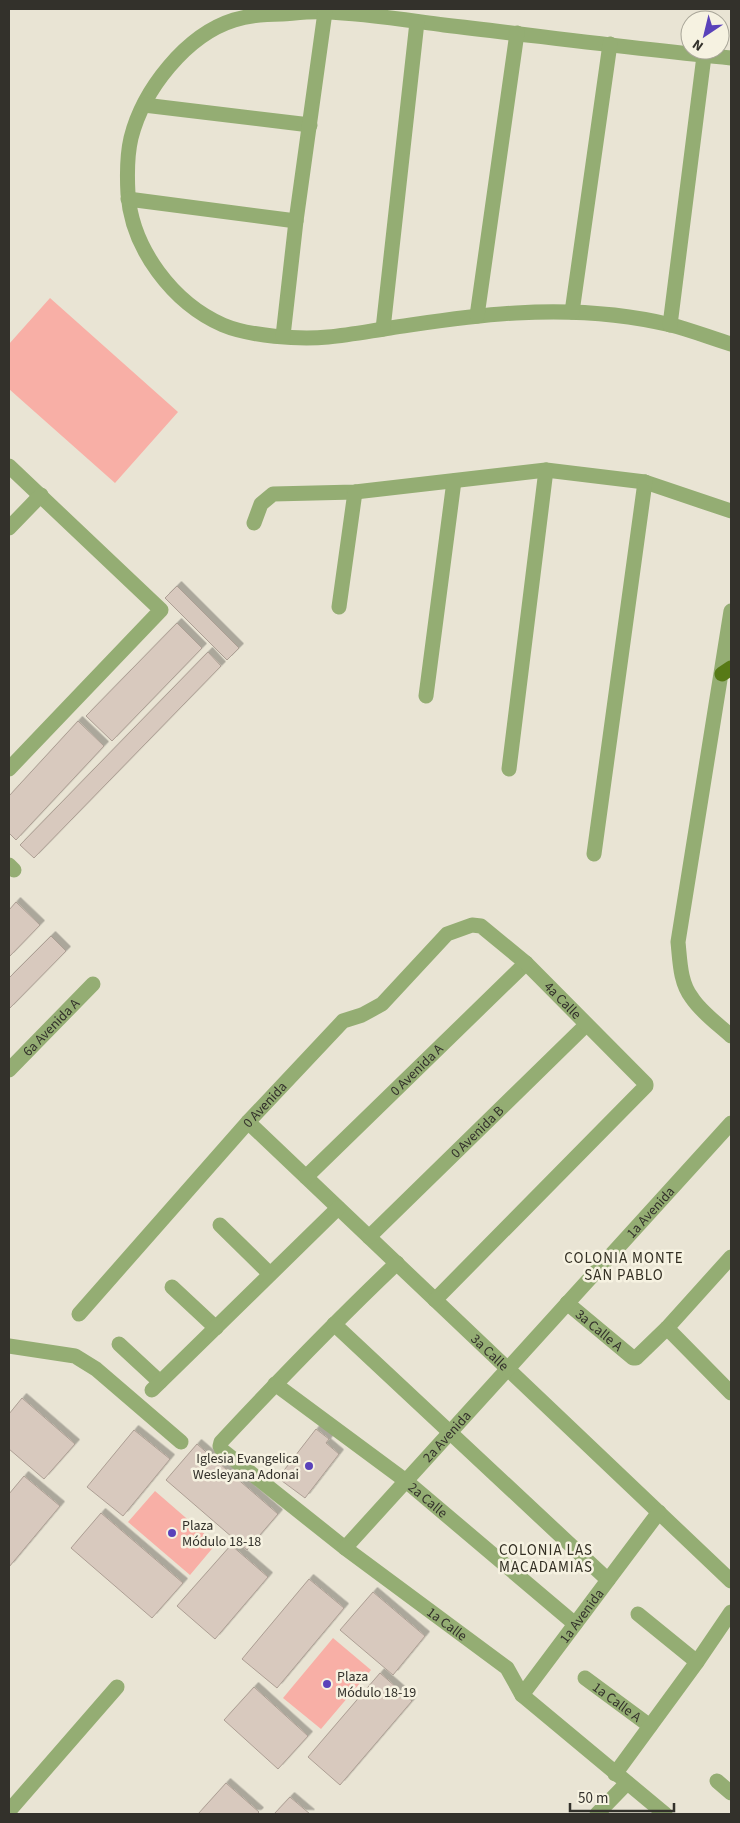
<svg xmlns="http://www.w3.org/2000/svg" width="740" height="1823" viewBox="0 0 740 1823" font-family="'Source Sans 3',sans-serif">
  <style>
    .green { fill: #f8afa6 }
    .building { fill: #d8c9be; stroke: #ad9f94; filter: url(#shadow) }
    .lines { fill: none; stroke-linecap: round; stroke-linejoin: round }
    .minor { stroke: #94ad73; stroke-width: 15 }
    .major { stroke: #577a16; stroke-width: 15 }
    .poi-dot { fill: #5a42ba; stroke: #f6f2e1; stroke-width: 2 }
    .labels { text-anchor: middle; stroke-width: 5; stroke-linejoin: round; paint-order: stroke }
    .street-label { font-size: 14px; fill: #33312b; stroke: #f6f2e1 }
    .poi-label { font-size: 14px; fill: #33312b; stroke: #f6f2e1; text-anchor: start }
    .neighbourhood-label { font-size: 15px; letter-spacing: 1px; fill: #322e22; stroke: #f6f2e1 }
  </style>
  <defs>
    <filter id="shadow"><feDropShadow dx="4.5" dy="-4.5" stdDeviation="0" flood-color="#0004"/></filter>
  </defs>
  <rect width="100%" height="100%" fill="#e9e4d4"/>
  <path class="green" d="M50,298l128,114 -63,71 -106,-94v-45z
    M155,1491l61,53 -26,31 -62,-53z
    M333,1638l38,32 -50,59 -38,-31z"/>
  <path class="building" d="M177,586l62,62 -12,12 -62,-62z
    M177,623l25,25 -90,93 -26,-25z
    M208,652l13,14 -187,192 -14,-13z
    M78,721l26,25 -88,94 -7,-7v-37z
    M16,902l24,23 -31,32v-47z
    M51,936l15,15 -57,58v-31z
    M22,1398l53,46 -31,35 -35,-30v-35z
    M316,1429l13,10 -3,4 13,11 -34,44 -27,-20z
    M134,1430l36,29 -47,57 -36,-29z
    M197,1444l81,70 -31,36 -81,-70z
    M24,1476l36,30 -51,61v-73z
    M101,1513l82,70 -31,35 -81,-70z
    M231,1545l37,32 -53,62 -38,-33z
    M309,1579l35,29 -67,80 -35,-29z
    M373,1592l52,44 -32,39 -53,-45z
    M380,1673l32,28 -72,84 -32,-28z
    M254,1687l54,49 -30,33 -54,-49z
    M226,1783l33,29 -2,2h-59z
    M290,1797l20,17h-36z"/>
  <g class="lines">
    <g class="minor">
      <path d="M731,58c-96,-9 -191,-22 -287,-33 -38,-5 -81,-12 -119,-13 -14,-1 -29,1 -43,2 -16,0 -32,1 -48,6 -48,15 -91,70 -103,118 -4,17 -4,38 -3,56 4,55 45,109 95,131 26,11 76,15 105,12 21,-2 42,-6 62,-9 42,-6 84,-13 126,-15 51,-3 105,0 155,12 20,5 40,13 60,19"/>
      <path d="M144,105l166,20"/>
      <path d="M128,199l168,22"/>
      <path d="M572,312l38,-268"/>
      <path d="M477,316l40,-283"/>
      <path d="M670,325l34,-269"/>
      <path d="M383,329l34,-307"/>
      <path d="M283,336l13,-115 29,-209"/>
      <path d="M9,466l152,144 -152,159"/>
      <path d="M254,523l7,-19 12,-10 82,-2 191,-22 99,12 86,29"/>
      <path d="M9,528l32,-33"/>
      <path d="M339,607l16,-115"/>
      <path d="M731,611l-53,331c2,19 2,41 14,56 9,14 27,27 39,38"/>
      <path d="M426,696l28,-215"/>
      <path d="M509,769l37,-299"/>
      <path d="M594,854l51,-372"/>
      <path d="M9,865l5,5"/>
      <path id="s1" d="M9,1070l84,-86"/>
      <path id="s2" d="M248,1122l483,459"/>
      <path id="s3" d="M306,1177l220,-214"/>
      <path d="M220,1225l50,49"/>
      <path id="s4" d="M369,1237l217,-212"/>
      <path id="s5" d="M397,1263c-61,58 -119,118 -176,179l-1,4 2,4 123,98 162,120 15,27 143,119"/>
      <path d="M172,1287l44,41"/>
      <path id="s6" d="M567,1303l66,55h3l31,-30 64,-71"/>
      <path id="s7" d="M79,1314l169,-192 95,-101 19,-6 20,-11 65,-70 25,-9 9,1 45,37 120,121v2l-211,214"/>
      <path d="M334,1324l274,256"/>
      <path d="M667,1328l64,65"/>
      <path d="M119,1344l41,38"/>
      <path d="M9,1346l66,10 21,13 85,73"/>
      <path id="s8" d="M275,1384l131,97 169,143"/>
      <path d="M152,1390l186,-182"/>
      <path id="s9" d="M345,1548l386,-425"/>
      <path d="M638,1614l59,48"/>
      <path id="s10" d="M585,1678l65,48"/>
      <path id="s11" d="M522,1695l137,-183"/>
      <path d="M615,1774l82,-112 34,-50"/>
      <path d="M717,1781l14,12"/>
      <path d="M9,1811l108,-124"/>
      <path d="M597,1814l30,-31"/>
    </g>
    <path class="major" d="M722,674l9,-6"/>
  </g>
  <g class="poi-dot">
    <circle cx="309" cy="1466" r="5"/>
    <circle cx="172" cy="1533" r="5"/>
    <circle cx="327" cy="1684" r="5"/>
  </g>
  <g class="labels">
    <g class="street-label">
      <text dy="5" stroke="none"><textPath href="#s7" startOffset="679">4a Calle</textPath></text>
      <text dy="5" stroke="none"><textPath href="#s1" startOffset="60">6a Avenida A</textPath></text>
      <text dy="5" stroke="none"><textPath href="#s3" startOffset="154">0 Avenida A</textPath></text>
      <text dy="5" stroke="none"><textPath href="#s7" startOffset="280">0 Avenida</textPath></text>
      <text dy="5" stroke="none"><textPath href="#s4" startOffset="151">0 Avenida B</textPath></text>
      <text dy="5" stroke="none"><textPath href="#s9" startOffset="454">1a Avenida</textPath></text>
      <text dy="5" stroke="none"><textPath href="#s6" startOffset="42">3a Calle A</textPath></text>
      <text dy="5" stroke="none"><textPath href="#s2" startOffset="334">3a Calle</textPath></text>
      <text dy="5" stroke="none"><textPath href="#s9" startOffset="151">2a Avenida</textPath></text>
      <text dy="5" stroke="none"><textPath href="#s8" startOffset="192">2a Calle</textPath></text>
      <text dy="5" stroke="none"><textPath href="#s11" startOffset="99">1a Avenida</textPath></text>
      <text dy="5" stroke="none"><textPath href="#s5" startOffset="544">1a Calle</textPath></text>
      <text dy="5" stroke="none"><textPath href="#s10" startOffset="40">1a Calle A</textPath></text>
    </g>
    <g class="poi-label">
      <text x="299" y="1463" text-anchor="end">Iglesia Evangelica<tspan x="299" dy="16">Wesleyana Adonai</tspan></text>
      <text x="182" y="1530">Plaza<tspan x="182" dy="16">Módulo 18-18</tspan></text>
      <text x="337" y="1681">Plaza<tspan x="337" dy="16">Módulo 18-19</tspan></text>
    </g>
    <g class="neighbourhood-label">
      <text x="624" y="1263">COLONIA MONTE<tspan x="624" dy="17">SAN PABLO</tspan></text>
      <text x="546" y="1555">COLONIA LAS<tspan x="546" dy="17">MACADAMIAS</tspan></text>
    </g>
  </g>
  <rect width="740" height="1823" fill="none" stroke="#33312b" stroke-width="20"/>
  <g transform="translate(705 35) rotate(215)"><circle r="24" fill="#f6f2e1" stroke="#a8a598"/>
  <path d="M0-4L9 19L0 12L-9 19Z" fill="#5a42ba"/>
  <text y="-8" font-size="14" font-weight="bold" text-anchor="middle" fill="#33312b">N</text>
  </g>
  <path d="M570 1803v8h104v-8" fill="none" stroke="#33312b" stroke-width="2.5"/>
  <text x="578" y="1803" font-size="15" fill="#33312b" stroke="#f6f2e1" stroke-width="4" paint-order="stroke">50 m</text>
</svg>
